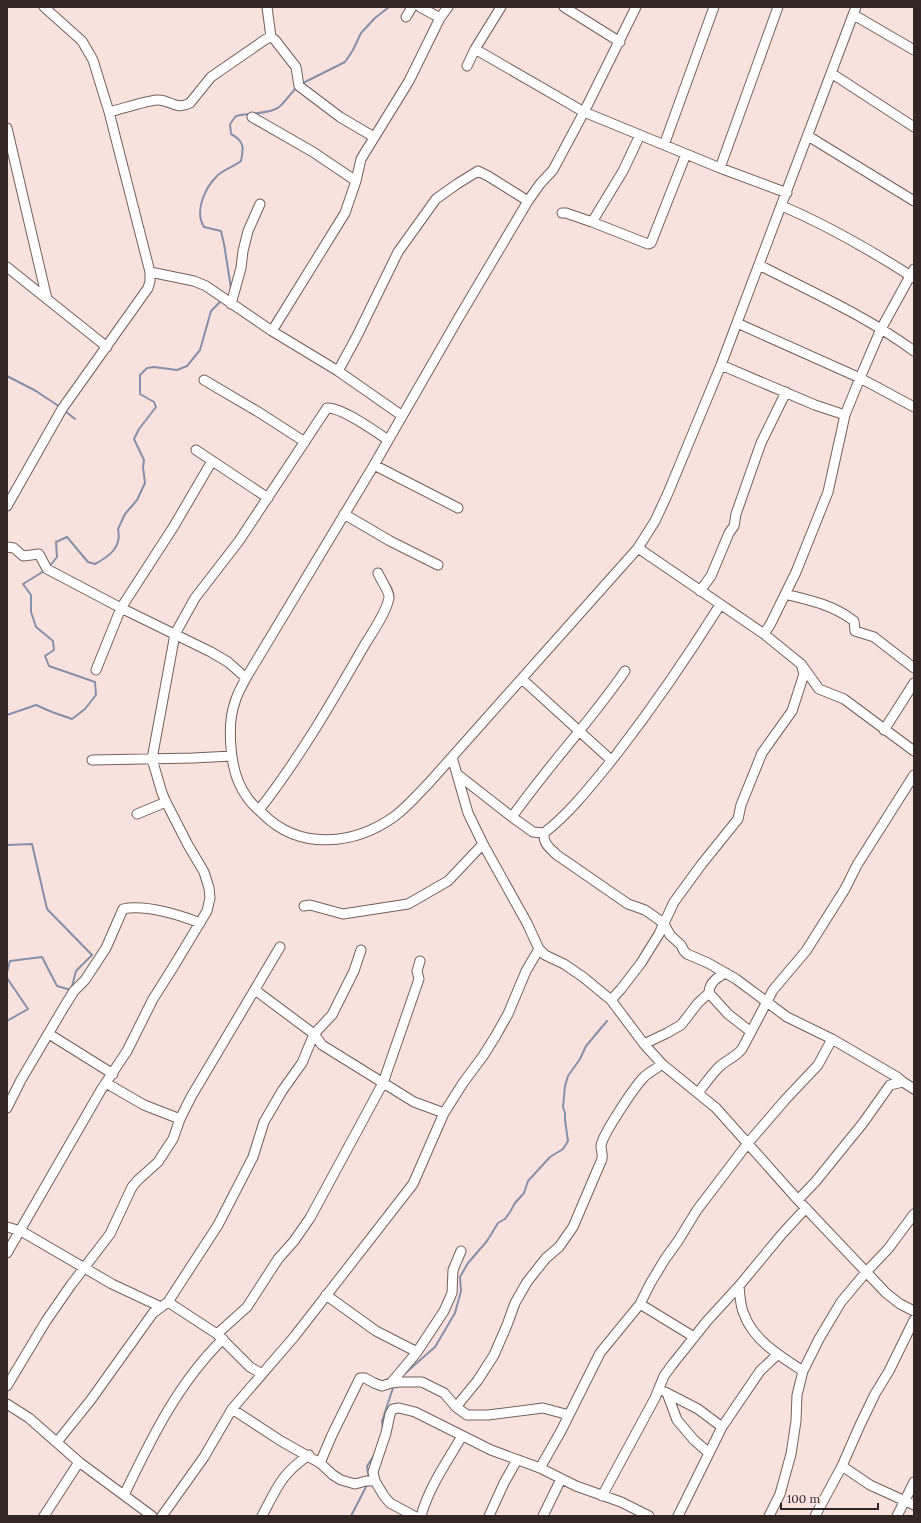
<svg xmlns="http://www.w3.org/2000/svg" width="921" height="1523" viewBox="0 0 921 1523" font-family="Lora,serif">
  <style>
    .lines { fill: none; stroke-linecap: round; stroke-linejoin: round }
    .stream { stroke: #8690ab; stroke-width: 2 }
    .minor-casing { stroke: #73605b; stroke-width: 11 }
    .minor { stroke: #fff; stroke-width: 9 }
  </style>
  <rect width="100%" height="100%" fill="#f9e2dd"/>
  <g class="lines">
    <path class="stream" d="M301,84l44,-22 8,-12 8,-17 14,-15 14,-11
      M231,288l-7,-44 -3,-13 -17,-4c-10,-16 1,-39 13,-51 4,-5 18,-10 24,-15 3,-14 3,-20 -10,-27l-1,-10 6,-8c13,-3 34,-2 43,-9 6,-5 11,-13 17,-19
      M7,376l29,15 24,16
      M65,411l10,8
      M49,567l8,-10 -1,-15 11,-5 21,25 7,2c15,-8 27,-17 23,-35l7,-15 12,-14 8,-17 -2,-16 1,-7 -10,-21 5,-10 17,-22 -2,-5 -14,-8v-19l7,-7 7,-1 23,3 10,-4 13,-16 11,-39 11,-11
      M7,715l29,-10 16,7 20,7 13,-10 11,-14 -1,-13 -46,-16 -4,-10 9,-6 -1,-9 -17,-14 -5,-15v-17l-8,-11 21,-13
      M7,845l25,-1 15,65 45,46 -16,16 -5,19 -14,-4 -15,-29 -32,4 -3,11
      M7,978l21,31 -21,12
      M402,1376l33,-29 20,-34 6,-22 -1,-14 8,-14 19,-22 11,-18 7,-4 5,-7 5,-9 9,-10 4,-12 22,-24 13,-8 5,-8 -3,-21v-7l-2,-6 2,-21 3,-10 12,-17 6,-13 21,-25
      M383,1429l-1,-8 12,-36
      M369,1479l-2,-13 9,-14
      M351,1516l17,-33"/>
    <g class="minor-casing">
      <path id="minor" d="M267,7l4,30
        M420,7l20,11
        M564,7l56,35
        M636,7l-52,105 -31,58 -13,14 -12,17 -70,118 -84,146 -128,213c-4,8 -9,16 -11,24 -8,21 -5,61 4,81 2,5 5,10 8,14 4,7 11,12 16,17 37,37 92,31 132,2 12,-9 23,-22 33,-32 16,-18 32,-36 48,-54 54,-61 108,-121 162,-182l17,-27 13,-28 53,-128 135,-358
        M854,15l60,35
        M406,17l6,-10
        M475,49l109,63 56,23
        M467,66l8,-17 26,-42
        M831,73l83,54
        M109,112c13,-3 36,-11 48,-12 13,-1 18,11 33,3l21,-26 55,-38 5,-2 4,3 21,27 3,19 41,31 34,20
        M252,117l61,35 43,29
        M7,128l40,171
        M808,136l106,65
        M664,145l50,-138
        M720,168l58,-161
        M782,206c47,20 90,45 132,72
        M562,213h4l26,9 31,-51 17,-36 80,33 67,25
        M592,222l56,22 3,-1 35,-89
        M759,265c53,27 107,51 155,86
        M7,267l100,80
        M150,272l44,9 12,5 66,45 66,40 63,44
        M231,304l10,-36 2,-17 5,-20 12,-27
        M737,323l123,55 54,29
        M272,331l73,-118 11,-32 5,-22 48,-78 31,-63 8,-11
        M721,365l94,40 30,10
        M338,371l18,-33 42,-86 38,-53 21,-15 21,-13 10,5 40,25
        M204,380l56,33 45,29
        M196,450l72,48
        M374,465l84,43
        M7,506l55,-97 86,-121 2,-7v-9l-41,-160 -16,-52 -11,-19 -38,-34
        M344,514l46,27 48,24
        M7,547l7,1 9,8 16,-2 8,15 74,39 90,44 17,10 18,16
        M638,548l126,86 37,30 18,25 25,10 70,52
        M700,591l11,-15 18,-43 5,-7 2,-12 25,-71 25,-51
        M785,594c25,6 48,11 69,27l1,10 19,6 40,31
        M764,634l7,-11 25,-51 32,-80 17,-77 15,-37 21,-49 33,-60
        M96,670l25,-62 53,-82 38,-65
        M522,679l89,81
        M884,730l30,-47
        M452,757l16,56 15,31 44,79 12,26 6,6 19,9 19,13 28,23 33,44 18,20 54,44 82,92 88,93 14,11 14,7
        M92,760l101,-2 39,-2
        M457,774l55,43 21,15 11,1c28,-22 49,-50 72,-78 37,-48 72,-99 104,-150
        M259,810c40,-51 73,-108 105,-164 8,-13 22,-33 25,-48 1,-6 -9,-19 -11,-25
        M137,814l29,-12
        M512,817c35,-50 78,-95 113,-146
        M544,833c-1,11 6,15 13,22l71,49 17,6 13,9 6,5 6,11 11,10 3,6 3,3 21,9 28,16 51,38 45,22 65,38 6,5
        M304,906l6,-1 33,9 65,-10 40,-23 35,-37
        M361,950l-7,21 -22,44 -18,19 8,11 92,57 30,11
        M726,973c-9,4 -17,10 -17,20l19,21 23,18
        M255,990l59,44 -12,29 -20,28 -18,31 -11,35 -35,68 -50,77 49,32 33,33 12,7
        M611,1000l10,-11 20,-26 18,-29 15,-32 27,-37 37,-46 3,-14 21,-52 30,-42 12,-37 -3,-10
        M49,1034l64,40
        M644,1044l23,-11 14,-8 17,-22 11,-10
        M106,1083l38,22 36,14
        M698,1093c7,-9 13,-18 21,-26 7,-7 17,-10 23,-18l31,-59 33,-39 39,-62 12,-24 57,-90
        M7,1108l14,-28 43,-73 10,-16 11,-11 21,-32 17,-39c22,-5 57,6 77,14
        M798,1200l18,-19 47,-58 27,-38 13,-3 11,7
        M7,1227l14,4 91,53 49,23
        M7,1253l94,-163 26,-39 26,-52 19,-30 35,-58 3,-13 -1,-10 -5,-16 -16,-27 -22,-43 -4,-9 -10,-34 23,-125 20,-36 44,-57 88,-133c14,-1 48,23 61,32
        M739,1286c1,9 1,20 5,28 9,26 37,43 59,57
        M326,1295l50,36 41,21
        M640,1304l54,33
        M217,1334l30,-27 31,-48 16,-18 16,-23 73,-135 36,-104 -2,-8 3,-10
        M391,1383l26,-31 27,-41 8,-18 1,-23 8,-19
        M7,1386l39,-65 25,-36 39,-51 22,-47 6,-7 20,-18 9,-14 6,-9 7,-20 11,-22 89,-150
        M665,1392l33,17 24,18
        M667,1393l10,27 17,20 15,13
        M7,1404l22,14 50,44 73,54
        M456,1407l22,-27 16,-25 13,-30 8,-22 12,-21 19,-24 13,-11 14,-20 29,-68c1,-5 -1,-9 -1,-13 1,-11 34,-60 43,-69 5,-5 12,-8 18,-13
        M232,1409l49,32 39,22 13,12 8,5 14,4 11,-3h9
        M57,1442l33,-41 63,-88 15,-11
        M320,1463l12,-28 28,-57h5l9,5 8,3 9,-3 9,-1h22l22,11 12,14 11,8h21l55,-7 26,7
        M842,1466l28,19 44,20
        M540,1468l21,-37 39,-78 40,-49 10,-20 15,-25 13,-18 19,-31 51,-67 37,-43 33,-35 14,-26
        M124,1495c27,-56 54,-112 99,-156
        M602,1496l53,-98 9,-22 8,-11 35,-44 32,-35 43,-52 24,-26
        M44,1516l35,-54
        M162,1516l42,-59 28,-48 62,-72 119,-153 31,-71 19,-30 20,-27 12,-19 13,-23 18,-43 13,-22
        M262,1516c15,-28 19,-42 47,-61
        M414,1516l-24,-13 -6,-7 -9,-15 -2,-9 13,-39 4,-19 3,-5 6,-1 16,4 76,38 49,18 36,18 45,16 28,14
        M421,1516c8,-29 26,-54 41,-80
        M489,1516l15,-33 13,-23
        M543,1516l18,-37
        M678,1516l44,-89 38,-56 18,-17
        M769,1516l11,-22 11,-40 5,-33 1,-26 6,-24 16,-32 22,-37 26,-31 21,-22 26,-35
        M815,1516l27,-50 18,-41 15,-31 14,-23 25,-51
        M897,1516l17,-34"/>
    </g>
    <use href="#minor" class="minor"/>
  </g>
  <rect width="921" height="1523" fill="none" stroke="#302725" stroke-width="16"/>
  <path d="M781 1503v6h97v-6" fill="none" stroke="#302725" stroke-width="2"/>
  <text x="787" y="1503" font-size="12" fill="#302725" stroke="#f9e2dd" stroke-width="3" paint-order="stroke">100 m</text>
</svg>
